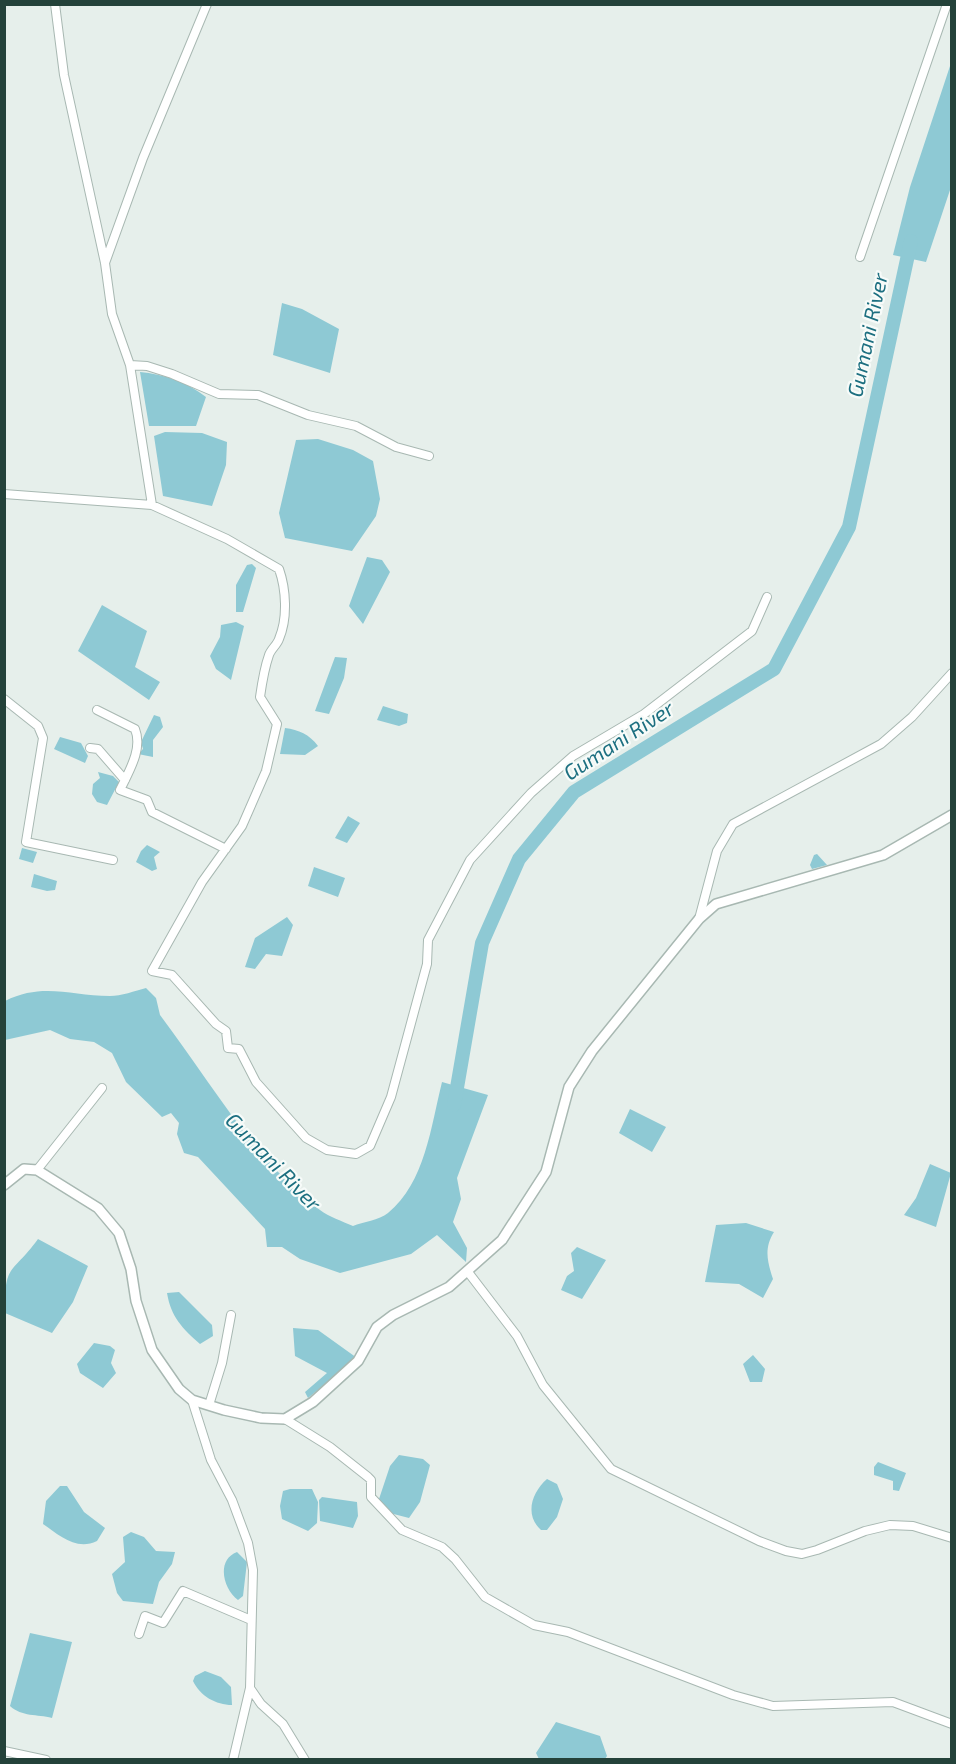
<svg xmlns="http://www.w3.org/2000/svg" width="956" height="1764" viewBox="0 0 956 1764" font-family="'Exo 2',sans-serif">
  <style>
    .water { fill: #8ec9d4 }
    .lines { fill: none; stroke-linecap: round; stroke-linejoin: round }
    .river { stroke: #8ec9d4; stroke-width: 14 }
    .minor-casing { stroke: #a8b8b2; stroke-width: 10 }
    .tertiary-casing { stroke: #a8b8b2; stroke-width: 12 }
    .minor { stroke: #fff; stroke-width: 8 }
    .tertiary { stroke: #fff; stroke-width: 9 }
    .labels { text-anchor: middle; stroke-width: 4.5; stroke-linejoin: round; paint-order: stroke }
    .water-label { font-size: 21px; font-style: italic; fill: #1c6f80; stroke: #f7fbf9 }
  </style>
  <rect width="100%" height="100%" fill="#e6efeb"/>
  <path class="water" d="M951,63v124l-25,75 -33,-7 17,-68z
    M282,303l20,6 37,20 -9,44 -57,-18z
    M140,372c23,2 47,10 66,25l-10,29h-47z
    M165,432l37,1 25,9 -1,23 -14,41 -49,-10 -9,-60z
    M318,439l35,11 20,11 7,38 -4,17 -24,35 -67,-13 -6,-25 17,-73z
    M367,557l15,3 8,12 -27,52 -14,-18z
    M252,564l4,4 -13,44h-7v-27l11,-20z
    M102,605l45,26 -12,36 25,15 -11,18 -71,-49z
    M236,622l8,4 -13,54 -15,-11 -6,-13 10,-19 1,-12z
    M335,657l12,1 -3,20 -15,36 -14,-3z
    M383,706l25,8 -1,9 -8,3 -22,-6z
    M154,715l6,2 3,10 -10,13v17l-15,-3 5,-5 -2,-7z
    M285,728c14,2 24,6 33,18l-13,9 -25,-1z
    M60,737l21,6 7,13 -3,7 -31,-14z
    M98,772l15,4 6,6 -12,23 -10,-3 -5,-8 1,-10 7,-6z
    M348,816l12,7 -13,20 -12,-5z
    M147,845l13,7 -6,5 3,12 -5,2 -16,-9 5,-11z
    M22,848l15,4 -4,11 -14,-4z
    M817,854l10,11 -15,4 -2,-4 4,-10z
    M314,867l31,11 -7,19 -30,-11z
    M34,874l23,7 -2,9 -8,1 -16,-4z
    M287,917l6,8 -11,31 -16,-2 -11,15 -10,-2 10,-29z
    M146,988l10,10 4,17c47,62 97,148 160,195 9,7 22,11 33,16 10,-4 26,-6 35,-13 37,-30 43,-87 54,-131l46,13 -31,83 4,21 -8,23 14,26 -1,14 -29,-27 -26,19 -71,19 -40,-14 -18,-12h-15l-2,-18 -67,-72 -14,-4 -7,-19 2,-11 -8,-10 -9,4 -36,-35 -14,-29 -18,-11 -24,-3 -20,-9 -45,10v-39c38,-19 66,-5 105,-5 11,0 25,-5 36,-8z
    M630,1109l36,18 -14,25 -33,-19z
    M930,1164l21,9 -15,54 -32,-12 12,-17z
    M746,1223l28,9c-10,16 -7,29 -1,47l-10,19 -24,-14 -34,-2 11,-57z
    M38,1239l50,27 -15,36 -21,31 -47,-20c-1,-51 7,-38 33,-74z
    M577,1247l29,13 -24,39 -21,-9 6,-14 7,-5 -3,-18z
    M179,1292l33,33 1,11 -13,8c-18,-16 -29,-27 -33,-51z
    M293,1328l25,2 39,28 -49,40 -3,-6 22,-19 -32,-17z
    M94,1343l16,3 5,4 -4,13 5,10 -13,15 -23,-15 -3,-9z
    M753,1355l12,14 -3,13h-12l-7,-18z
    M399,1455l24,4 7,6 -10,37 -11,16 -27,-7 -4,-9 12,-36z
    M878,1462l28,11 -7,18 -6,-1v-9l-19,-6v-8z
    M547,1479l10,5 6,15 -6,18 -10,13h-6c-17,-15 -9,-38 6,-51z
    M60,1486h7l17,26 21,16 -8,13c-21,10 -38,-6 -54,-17l3,-23z
    M290,1489h22l6,13 -1,21 -9,8 -26,-12 -2,-13 3,-15z
    M322,1497l35,5 1,14 -5,12 -33,-7 -1,-21z
    M131,1532l13,5 12,14 19,1 -3,12 -13,18 -6,22 -30,-3 -6,-8 -5,-19 13,-12 -2,-25z
    M237,1552l10,10 -4,34 -5,4c-15,-11 -22,-40 -1,-48z
    M30,1633l42,9 -20,76c-15,-4 -30,-1 -42,-12z
    M205,1671l16,6 10,10 1,18c-16,0 -32,-9 -39,-24l2,-5z
    M556,1722l44,14 7,20 -2,3h-66l-3,-6z"/>
  <g class="lines">
    <path class="river" d="M454,1105l28,-162 37,-84 55,-67 200,-123 75,-142 62,-286"/>
    <g class="minor-casing">
      <path id="minor" d="M55,4l9,71 41,188 7,51 18,51 22,140
        M860,257l87,-253
        M105,263l38,-105 64,-154
        M130,365l17,1 25,8 47,20 39,1 50,20 48,11 40,21 33,9
        M4,494l148,11 75,34 52,30c7,20 9,49 0,70 -2,6 -8,10 -10,16 -5,14 -7,28 -9,42l17,27 -11,47 -24,55 -40,56 -50,89 20,4 44,49 10,7 2,17 11,1 17,33 50,56 21,12 29,4 14,-8 21,-49 36,-133 1,-24 42,-80 61,-67 42,-37 71,-42 108,-83 15,-34
        M4,699l34,27 5,12 -17,104 87,18
        M97,710l38,19c8,20 -6,42 -15,61l27,10 5,12 74,37
        M90,748l8,1 27,31
        M699,919l18,-68 16,-27 148,-80 31,-27 40,-44
        M37,1170l65,-82
        M468,1272l49,64 26,49 68,84 148,72 27,10 16,3 15,-4 48,-19 25,-6 23,1 39,12
        M192,1400l19,60 21,40 16,43 5,27 -3,118 11,16 22,20 22,36
        M209,1405l13,-42 9,-48
        M285,1419l45,28 38,30 3,3v17l31,33 40,17 13,12 30,38 49,28 34,7 165,63 40,11 120,-4 59,22
        M139,1634l6,-18 18,7 20,-32 68,29
        M4,1751l42,9
        M233,1760l17,-72"/>
    </g>
    <g class="tertiary-casing">
      <path id="tertiary" d="M4,1185l20,-16 13,1 61,38 21,25 12,36 5,32 16,49 27,39 13,11 32,10 37,8 24,1 28,-17 45,-41 19,-34 16,-12 56,-28 53,-47 44,-68 23,-85 23,-36 107,-132 17,-15 167,-49 69,-40"/>
    </g>
    <use href="#minor" class="minor"/>
    <use href="#tertiary" class="tertiary"/>
  </g>
  <g class="labels">
    <g class="water-label">
      <text transform="translate(868 335) rotate(-78)" y="7">Gumani River</text>
      <text transform="translate(619 741) rotate(-33)" y="7">Gumani River</text>
      <text transform="translate(273 1162) rotate(46)" y="7">Gumani River</text>
    </g>
  </g>
  <rect width="956" height="1764" fill="none" stroke="#24423a" stroke-width="12"/>
</svg>
